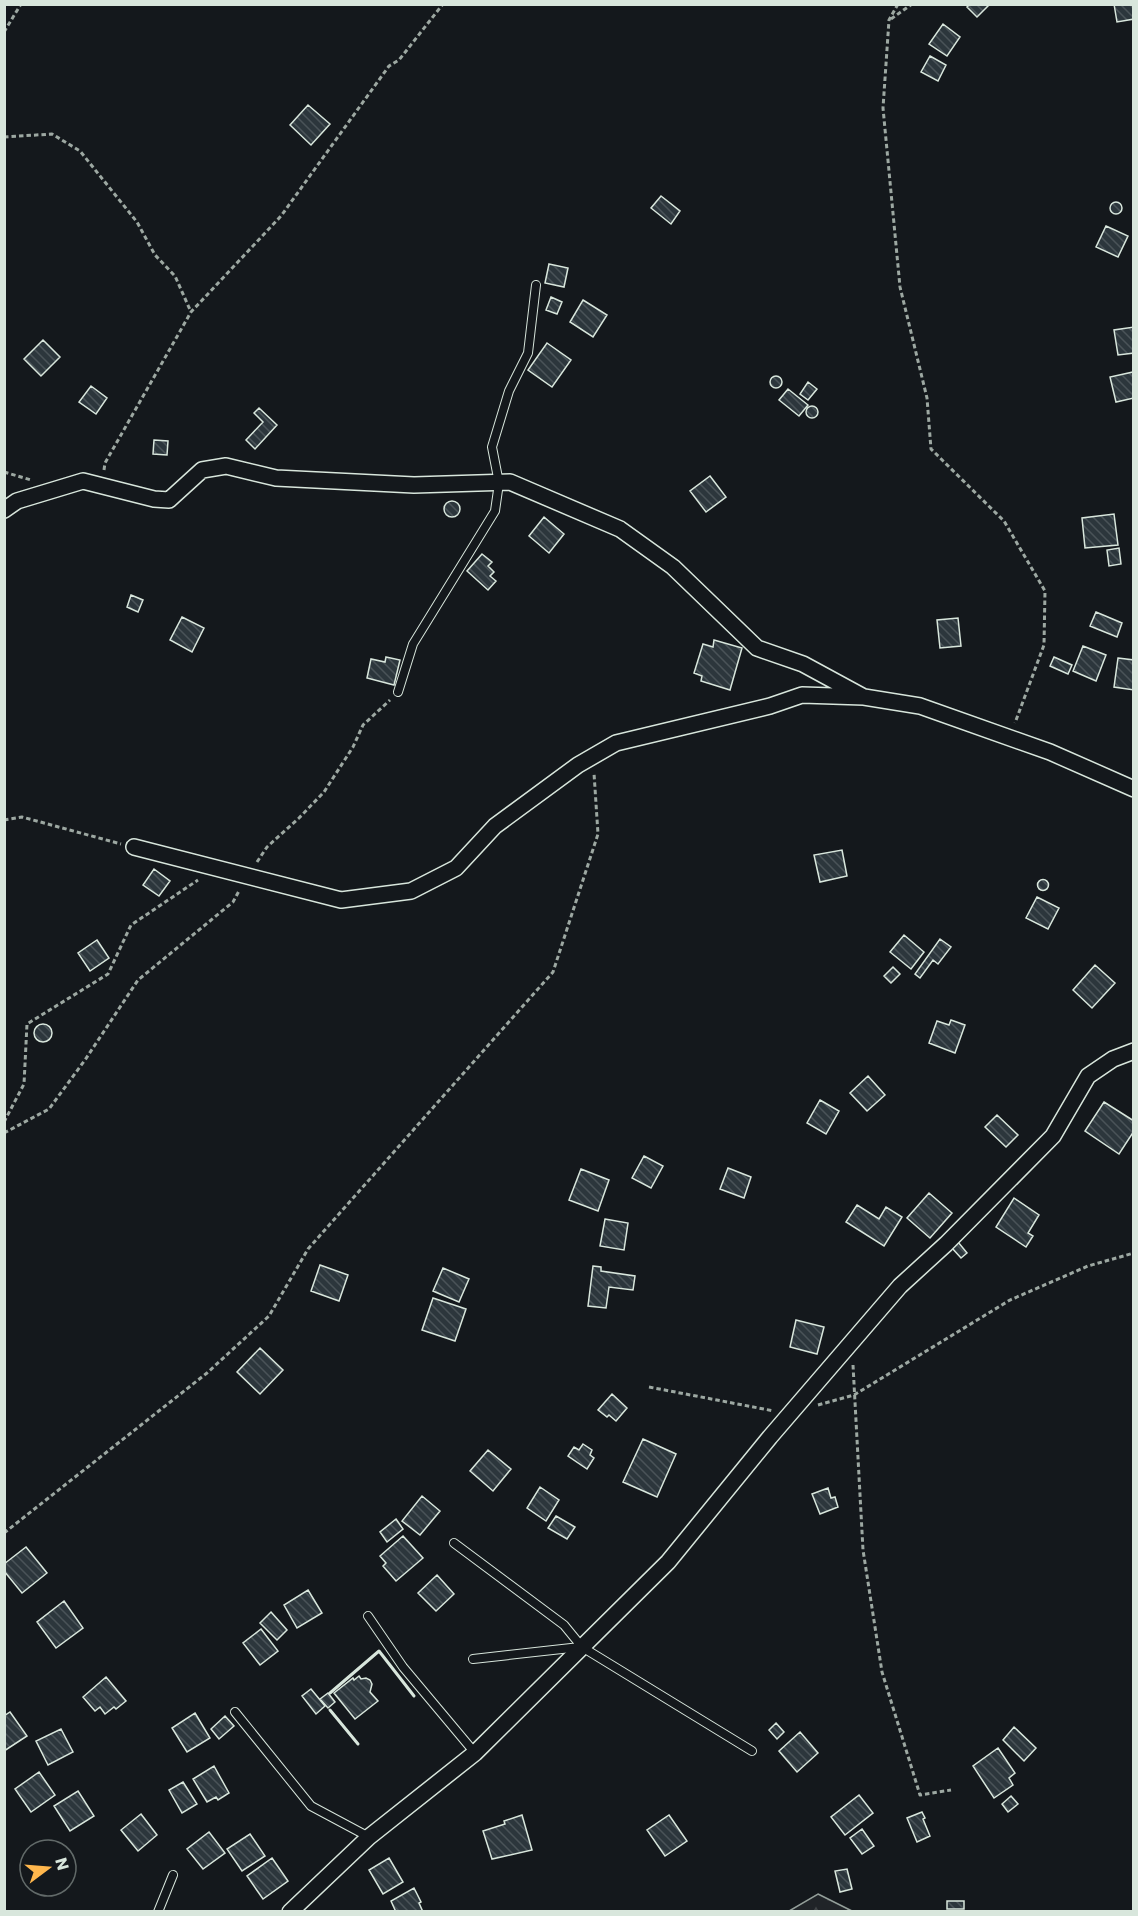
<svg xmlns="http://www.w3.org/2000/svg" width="1138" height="1916" viewBox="0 0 1138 1916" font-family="Poppins,sans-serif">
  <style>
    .forest { fill: url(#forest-firs); stroke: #939e99; stroke-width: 1.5 }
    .building { fill: url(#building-back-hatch); stroke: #d8e6dc; stroke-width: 1.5 }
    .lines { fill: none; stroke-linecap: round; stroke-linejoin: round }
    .service-casing { stroke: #d8e6dc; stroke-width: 10 }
    .minor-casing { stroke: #d8e6dc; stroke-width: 18 }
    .path { stroke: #9da8a2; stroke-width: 3; stroke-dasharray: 4.5 3; stroke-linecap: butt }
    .service { stroke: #14181c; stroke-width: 8 }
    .minor { stroke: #14181c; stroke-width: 15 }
    .wall { stroke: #d8e6dc; stroke-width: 3 }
  </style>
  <defs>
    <pattern id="forest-firs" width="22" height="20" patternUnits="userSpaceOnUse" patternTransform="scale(1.5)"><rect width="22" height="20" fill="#202428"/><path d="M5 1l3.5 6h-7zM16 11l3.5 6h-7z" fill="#404447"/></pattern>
    <pattern id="building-back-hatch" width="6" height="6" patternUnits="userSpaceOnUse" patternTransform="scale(1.5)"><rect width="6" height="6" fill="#2c363c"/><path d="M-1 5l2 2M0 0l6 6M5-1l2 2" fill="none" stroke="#4a5358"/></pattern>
  </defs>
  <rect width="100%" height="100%" fill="#14181c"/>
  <path class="forest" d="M818,1894l34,17h-63z"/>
  <path class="building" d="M970,4h20l-13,13 -10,-10z
    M1114,4h20v15l-17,3z
    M943,24l17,13 -13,19 -18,-12z
    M930,56l16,9 -8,16 -17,-9z
    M308,105l22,19 -19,21 -21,-20z
    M661,196l19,15 -9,13 -20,-16z
    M1110 208a6 6 0 1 1 12 0a6 6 0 1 1-12 0Z
    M1106,226l22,10 -10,21 -22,-10z
    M549,264l19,4 -4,19 -19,-4z
    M551,297l11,5 -5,12 -11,-4z
    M583,300l24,15 -14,22 -23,-15z
    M1134,327v26l-16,2 -4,-25z
    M43,340l17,17 -19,19 -17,-17z
    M547,343l24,17 -19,27 -24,-17z
    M1133,372l1,26 -18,4 -6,-25z
    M770 382a6 6 0 1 1 12 0a6 6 0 1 1-12 0Z
    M808,382l9,7 -9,11 -8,-6z
    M91,386l16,12 -11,16 -17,-12z
    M788,389l20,16 -9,11 -20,-16z
    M806 412a6 6 0 1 1 12 0a6 6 0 1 1-12 0Z
    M259,408l18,17 -22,24 -9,-9 17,-18 -9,-9z
    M154,440l14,1 -1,14 -14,-1z
    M710,476l16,21 -20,15 -16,-21z
    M444 509a8 8 0 1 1 16 0a8 8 0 1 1-16 0Z
    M1114,514l4,31 -33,3 -3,-30z
    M544,517l20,17 -15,19 -20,-17z
    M1119,548l2,16 -12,2 -2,-16z
    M482,554l10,8 -4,4 6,6 -4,4 6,5 -8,9 -21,-19z
    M131,595l12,5 -5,12 -11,-5z
    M1096,612l26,11 -5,14 -27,-11z
    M182,617l22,11 -12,24 -22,-12z
    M958,618l3,28 -21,2 -3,-28z
    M714,640l28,8 -12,42 -29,-9 1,-5 -8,-3 9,-29 10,3z
    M1083,646l23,9 -10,26 -23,-10z
    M386,657l14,3 -6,25 -27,-7 4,-19 14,3z
    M1054,657l18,8 -4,9 -18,-8z
    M1118,658l16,2v30l-20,-3z
    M842,850l5,26 -27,6 -6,-27z
    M154,869l16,12 -11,15 -16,-11z
    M1037.5 885a5.5 5.5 0 1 1 11 0a5.5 5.5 0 1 1-11 0Z
    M1037,897l22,11 -11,21 -22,-11z
    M904,935l20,17 -13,17 -21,-17z
    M940,939l11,8 -13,17 -5,-4 -13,18 -5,-4z
    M97,940l12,18 -19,13 -12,-18z
    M1095,965l20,18 -23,25 -19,-18z
    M893,967l7,7 -9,9 -7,-7z
    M951,1020l14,5 -10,28 -26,-10 8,-22 12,4z
    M34 1033a9 9 0 1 1 18 0a9 9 0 1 1-18 0Z
    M868,1076l17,19 -18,16 -17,-18z
    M820,1100l19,11 -13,23 -19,-11z
    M1104,1102l30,19v10l-15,23 -34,-23z
    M997,1115l21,20 -12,12 -21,-20z
    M644,1156l19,10 -12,22 -19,-10z
    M728,1168l23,9 -7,21 -24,-9z
    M581,1169l28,11 -11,31 -29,-11z
    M929,1193l23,20 -22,25 -23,-20z
    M1014,1198l25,17 -11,18 5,3 -7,11 -30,-20z
    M857,1205l22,14 7,-12 16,10 -18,29 -38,-24z
    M605,1219l23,4 -4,27 -24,-4z
    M958,1242l9,11 -6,5 -9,-10z
    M320,1265l28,10 -9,26 -28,-10z
    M593,1266l8,1v4l34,5 -2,14 -24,-3 -3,21 -18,-2z
    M443,1268l26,11 -10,23 -26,-11z
    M433,1298l33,11 -11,32 -33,-11z
    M796,1320l28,7 -7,27 -27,-7z
    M260,1348l23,22 -23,24 -23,-22z
    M612,1394l15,14 -11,13 -7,-6 -2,2 -9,-7z
    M643,1439l33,15 -19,43 -34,-15z
    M583,1444l9,6 -2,5 4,3 -7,11 -19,-13 6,-9 5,3z
    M488,1450l23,19 -18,22 -23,-20z
    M540,1487l19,13 -13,21 -19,-13z
    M828,1488l3,10 4,-1 3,10 -18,7 -8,-20z
    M422,1496l18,15 -20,24 -18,-14z
    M556,1516l19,11 -8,12 -19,-11z
    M396,1519l7,10 -16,13 -7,-10z
    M403,1536l20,22 -27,23 -13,-15 3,-3 -6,-7z
    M26,1547l21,26 -25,20 -18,-22v-7z
    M437,1575l17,19 -18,17 -18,-18z
    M308,1590l14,23 -25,15 -13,-23z
    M64,1601l19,27 -27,20 -19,-26z
    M271,1612l16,18 -10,10 -17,-17z
    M261,1629l17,22 -18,14 -17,-22z
    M359,1676l2,3 5,-1 4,2 2,4 -2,8 8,9 -23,18 -21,-26 19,-15 1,2z
    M106,1677l20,24 -10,8 -2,-2 -9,7 -5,-7 -5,4 -12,-14z
    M311,1689l14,17 -9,8 -14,-18z
    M328,1693l7,9 -7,6 -8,-9z
    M10,1712l17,24 -23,15v-35z
    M195,1713l15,25 -23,14 -15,-24z
    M225,1716l9,10 -15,13 -8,-10z
    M776,1723l8,9 -7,7 -8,-9z
    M1014,1727l22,21 -12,13 -21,-21z
    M61,1729l12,23 -25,13 -12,-24z
    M800,1732l18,21 -21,19 -18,-21z
    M998,1748l17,25 -6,5 4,7 -19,13 -21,-32z
    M214,1766l15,27 -11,7 -2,-3 -9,5 -14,-23z
    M39,1772l16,23 -24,17 -16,-23z
    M183,1782l14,22 -15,9 -13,-23z
    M78,1791l16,25 -24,15 -16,-25z
    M859,1795l14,18 -28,22 -14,-18z
    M1011,1796l7,8 -10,8 -6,-8z
    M922,1812l3,6 -2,1 7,17 -13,6 -10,-24z
    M141,1814l16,21 -19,16 -17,-21z
    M522,1815l10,35 -40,9 -9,-28 22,-7 -1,-3z
    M669,1815l18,26 -22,15 -18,-26z
    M862,1829l12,17 -12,8 -12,-16z
    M209,1832l16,21 -22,16 -16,-20z
    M250,1834l15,22 -23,15 -15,-22z
    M272,1858l16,23 -25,18 -16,-23z
    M389,1858l14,24 -20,12 -14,-24z
    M847,1869l5,20 -12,3 -5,-21z
    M414,1888l7,14 -2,1 4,9h-27l-5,-11z
    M947,1901h17v8h-17z"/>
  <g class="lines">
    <g class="service-casing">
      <path id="service" d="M398,692l15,-48 82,-133 4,-28 -7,-36 17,-56 19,-38 8,-68
        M454,1543l110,82 18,22 170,104
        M368,1616l35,51 72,86
        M473,1659l107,-12
        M235,1712l76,94 58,31
        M158,1912l15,-37"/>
    </g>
    <g class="minor-casing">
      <path id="minor" d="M4,510l13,-9 66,-20 71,18 15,1 33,-30 24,-4 50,12 138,7 96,-3 110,47 53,38 84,81 46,16 59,32
        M134,847l207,53 70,-9 45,-23 39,-42 83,-61 38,-22 154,-37 32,-11 62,2 56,9 130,46 84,37
        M290,1912l79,-75 106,-84 193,-191 102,-125 130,-151 46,-42 107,-108 35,-60 25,-17 21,-8"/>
    </g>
    <path class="path" d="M898,4l-9,16 -6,88 17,179 27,111 4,51 73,72 41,70 -1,54 -29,78
      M891,19l21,-15
      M4,32l17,-28
      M4,137l48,-3 28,17 57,71 18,33 20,21 16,36
      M104,470l1,-7 86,-151 90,-96 108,-150 10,-6 44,-56
      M4,472l27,8
      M4,820l18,-3 99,27
      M257,862l10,-15 32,-29 25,-26 29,-45 10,-22 27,-25
      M4,1122l20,-38 3,-60 81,-50 23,-49 67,-45
      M4,1133l45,-24 36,-49 53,-80 95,-78 6,-11
      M853,1365l10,185 19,122 38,123 31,-5
      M649,1387l125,24
      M818,1405l36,-10 156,-95 78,-34 46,-13
      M4,1533l203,-160 62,-57 39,-67 245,-277 45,-138 -4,-61"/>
    <use href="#service" class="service"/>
    <use href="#minor" class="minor"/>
    <path class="wall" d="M330,1693l49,-42 35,45
      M330,1710l28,34"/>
  </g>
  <rect width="1138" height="1916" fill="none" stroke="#d8e6dc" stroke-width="12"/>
  <g transform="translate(48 1868) rotate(74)"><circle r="28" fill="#14181c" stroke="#626a69" stroke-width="1.5"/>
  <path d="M0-4.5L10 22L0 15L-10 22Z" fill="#ffb74d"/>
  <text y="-9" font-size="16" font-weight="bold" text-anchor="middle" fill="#d8e6dc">N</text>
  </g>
</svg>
